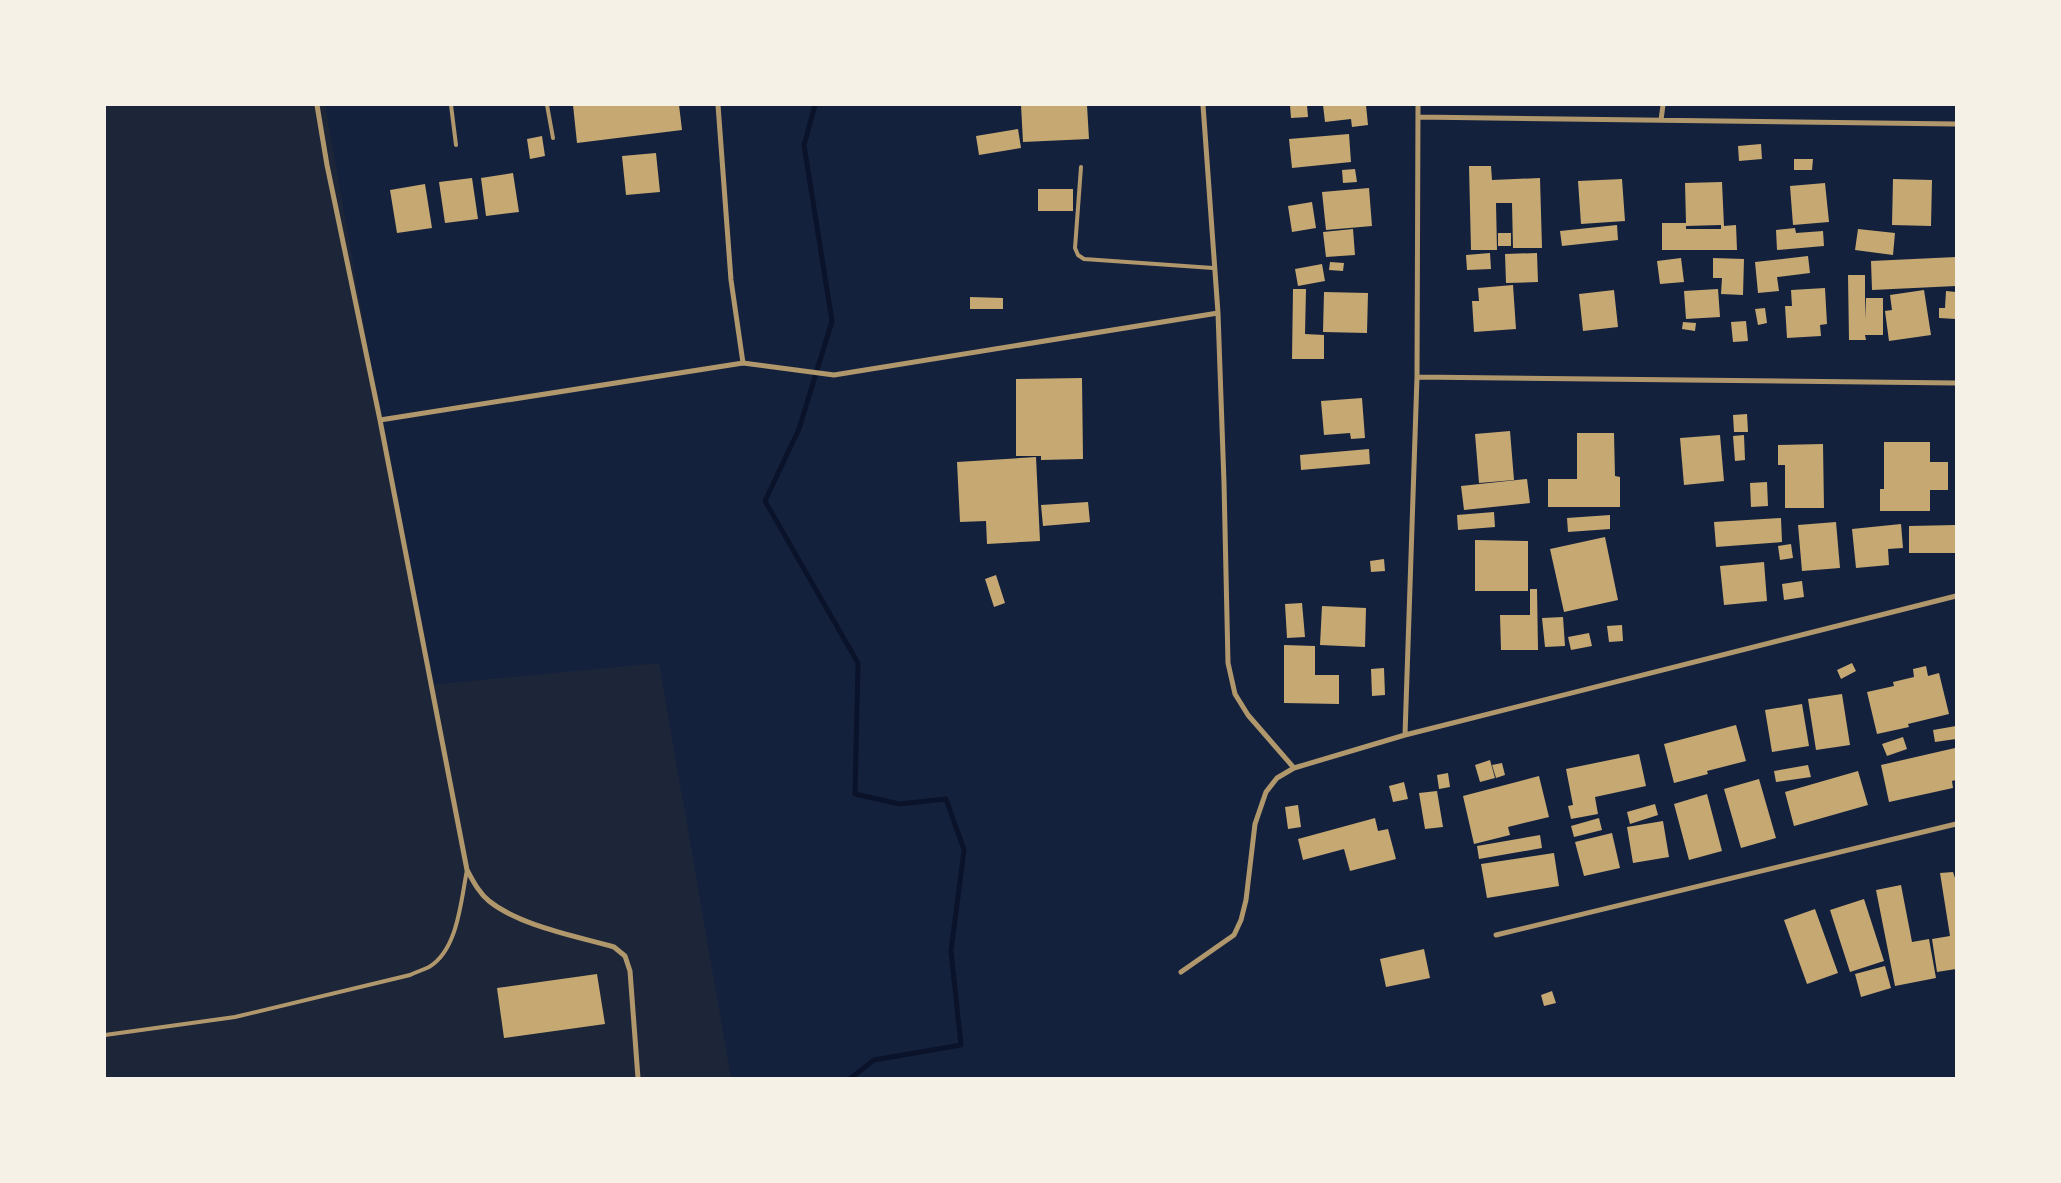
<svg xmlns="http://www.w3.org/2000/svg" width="2061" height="1183" viewBox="0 0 2061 1183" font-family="Karla,sans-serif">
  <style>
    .green { fill: #1d2539 }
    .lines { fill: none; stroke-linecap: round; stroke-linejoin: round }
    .stream { stroke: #0b132b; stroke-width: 5 }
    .building { fill: #c6a872; fill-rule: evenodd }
    .service { stroke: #b1986c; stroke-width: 4 }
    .minor { stroke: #b1986c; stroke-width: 5 }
  </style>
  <rect width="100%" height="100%" fill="#14213d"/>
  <path class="green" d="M105,105h220l103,580 231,-22 72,415h-626z"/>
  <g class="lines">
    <path class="stream" d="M815,105l-11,40 28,176 -33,108 -34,72 93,162 -3,131 44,10 47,-5 18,51 -13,101 10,94 -87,15 -23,18"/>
  </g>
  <path class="building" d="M573,105h106l3,25 -105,13z
    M1021,105h66l2,34 -66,3z
    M1290,105h17l1,12 -17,1z
    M1323,105h43l2,20 -16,2 -1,-8 -26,3z
    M1018,129l3,19 -42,7 -3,-19z
    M1349,134l2,28 -59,6 -3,-29z
    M542,136l3,20 -15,3 -3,-20z
    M1761,144l1,15 -23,2 -1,-15z
    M656,153l4,39 -34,3 -4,-39z
    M1794,159h19l-1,11h-18z
    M1469,166h22l1,14 48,-2 2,70h-29l-1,-45h-16l1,47h-26z
    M1355,169l2,13 -14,1 -1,-13z
    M513,173l6,39 -33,4 -5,-38z
    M472,178l6,41 -33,4 -6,-41z
    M1622,179l3,42 -44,3 -3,-43z
    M1893,179l39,1 -1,46 -39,-1z
    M1722,182l2,44 12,-1 1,25h-75v-27h24l-1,-40zM1721,225v4h-35v-3z
    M1825,183l4,39 -36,3 -3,-39z
    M425,184l7,44 -35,5 -7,-43z
    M1369,188l3,38 -46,4 -4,-38z
    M1038,189h35v22h-35z
    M1312,202l4,26 -24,4 -4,-26z
    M1617,225l1,15 -56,6 -2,-15z
    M1795,228l1,5 27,-2 1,15 -47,4 -1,-20z
    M1353,229l2,26 -29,2 -3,-25z
    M1858,229l37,4 -2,22 -38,-5z
    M1498,233h13v13h-13z
    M1490,253l1,16 -24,1 -1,-15z
    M1537,253l1,29 -32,1 -1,-29z
    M1808,256l2,17 -33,4 2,14 -21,2 -3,-31z
    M1956,257v29l-84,4 -1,-29z
    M1681,258l3,24 -24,2 -3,-23z
    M1713,258l31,1 -1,36 -22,-1 1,-16h-9z
    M1330,262l14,1 -1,8 -14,-1z
    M1322,264l3,17 -27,5 -3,-17z
    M1848,275h17v44l1,-21h17v37h-18l1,5h-17z
    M1513,285l3,44 -42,3 -2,-31h7l-1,-13z
    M1825,288l2,36 -7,1 1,11 -34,2 -2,-32h7l-1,-16z
    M1293,289h13l-1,45 19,1v24h-32z
    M1718,289l2,28 -34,2 -2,-28z
    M1614,290l4,37 -35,4 -4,-37z
    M1924,290l7,45 -42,6 -4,-30 7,-1 -2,-15z
    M1946,291l10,1v27l-17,-1v-10h6z
    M1324,292l44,1 -1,40 -44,-1z
    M970,297l33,1v11h-33z
    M1765,308l2,15 -9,2 -3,-16z
    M1746,321l2,20 -15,1 -2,-20z
    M1683,322l13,1 -1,8 -13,-2z
    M1082,378l1,81 -42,1v-4h-25v-77z
    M1362,398l3,40 -14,1 -1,-6 -26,2 -3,-34z
    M1747,414l1,18h-14l-1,-17z
    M1510,431l4,49 -35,3 -4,-49z
    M1577,433h37l1,43 5,1v30h-72v-28h29z
    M1720,435l4,46 -40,4 -4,-47z
    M1744,435l1,25 -10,1 -2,-25z
    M1884,442h46v20h18v28h-18v21h-50v-22h4z
    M1823,444l1,64h-39v-43h-7v-20z
    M1369,449l1,15 -69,6 -1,-15z
    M1036,457l4,84 -53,3 -1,-23 -26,1 -3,-60z
    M1527,479l3,24 -66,7 -3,-24z
    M1767,482l1,24 -17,1 -1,-24z
    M1088,502l2,20 -47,4 -2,-21z
    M1494,512l1,15 -37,3 -1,-15z
    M1610,515v14l-42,3 -1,-14z
    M1781,518l1,24 -66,5 -2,-25z
    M1836,522l4,46 -38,3 -4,-46z
    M1901,524l2,24 -15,1 1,16 -33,3 -4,-39z
    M1956,525v28h-47v-27z
    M1605,537l13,63 -54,12 -14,-63z
    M1475,540l53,1v50h-53z
    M1791,544l2,14 -13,2 -2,-14z
    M1384,559l1,12 -14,1 -1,-11z
    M1764,562l3,39 -43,4 -4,-39z
    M996,575l9,28 -11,4 -9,-28z
    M1802,581l2,16 -20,3 -2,-16z
    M1530,589h7l1,61h-37l-1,-35h30z
    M1302,603l3,34 -18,1 -2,-34z
    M1322,606l44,2 -1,39 -45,-2z
    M1563,617l2,29 -20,1 -3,-29z
    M1622,625l1,16 -14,1 -2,-16z
    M1589,633l3,13 -21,4 -3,-13z
    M1284,645l31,1v29h24v29l-55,-1z
    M1852,663l4,8 -15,8 -4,-9z
    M1926,666l2,10 11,-3 10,41 -41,10 1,3 -32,7 -10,-42 27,-6 -1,-4 21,-5 -1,-8z
    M1384,668l1,27 -13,1 -1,-27z
    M1842,694l8,51 -34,5 -8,-51z
    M1802,704l7,42 -37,6 -7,-42z
    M1736,725l10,36 -39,10 1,3 -34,9 -10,-39z
    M1956,726v13l-21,3 -2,-12z
    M1903,737l4,12 -20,7 -5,-12z
    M1955,748l1,32 -4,1 1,7 -64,14 -8,-37z
    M1639,754l7,32 -51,11 3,17 -27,5 -3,-13 5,-1 -7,-36z
    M1490,760l5,18 -15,4 -5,-17z
    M1502,763l3,12 -9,3 -4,-13z
    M1808,765l3,12 -35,5 -2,-11z
    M1858,771l10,34 -74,21 -9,-34z
    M1448,773l2,14 -11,2 -2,-14z
    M1539,776l10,41 -41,10 2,8 -36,9 -11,-48z
    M1759,779l17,59 -35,10 -17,-59z
    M1404,782l4,17 -15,3 -4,-16z
    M1437,791l6,36 -18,2 -6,-36z
    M1707,794l15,57 -33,9 -15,-56z
    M1655,804l3,11 -28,9 -3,-12z
    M1298,805l3,22 -13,2 -3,-22z
    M1375,818l3,13 10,-2 8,30 -46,12 -6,-22 -41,11 -5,-21z
    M1599,818l3,12 -28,7 -3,-11z
    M1663,821l6,36 -36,6 -6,-36z
    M1612,833l8,35 -36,8 -9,-34z
    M1540,835l2,13 -63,11 -2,-13z
    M1554,853l5,33 -72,12 -6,-34z
    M1953,872l3,9v88l-19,3 -5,-33 18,-3 -10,-63z
    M1901,885l11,57 17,-3 7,39 -41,8 -19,-96z
    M1864,899l20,62 -34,11 -20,-62z
    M1815,909l23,64 -31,11 -23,-64z
    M1424,949l6,29 -44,9 -6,-28z
    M1885,966l6,22 -30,9 -6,-23z
    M597,974l8,50 -101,14 -7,-50z
    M1552,991l4,12 -12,3 -3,-11z"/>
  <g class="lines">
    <path class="service" d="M451,105l5,40
      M547,105l6,33
      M1081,167l-6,81 3,7 6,4 129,9
      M105,1035l130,-18 175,-42c6,-3 13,-5 19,-8 29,-17 32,-67 38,-97"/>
    <path class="minor" d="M317,105l10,60 53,255 87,450c6,11 12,23 22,31 31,25 87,35 125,46l11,9 5,15 8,107
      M718,105l13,175 12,83 91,12 384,-62
      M1203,105l15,208 6,170 4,180 7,31 13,21 46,53
      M1418,117l538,7
      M1661,120l2,-15
      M1417,377l539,6
      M380,420l363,-57
      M1405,735l12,-358 1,-272
      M1496,935l460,-111
      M1181,972l53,-37 7,-15 5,-20 9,-76 11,-32 11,-14 17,-10 111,-33 551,-139"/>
  </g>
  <rect width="2061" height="1183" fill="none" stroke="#f6f1e7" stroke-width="212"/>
</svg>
